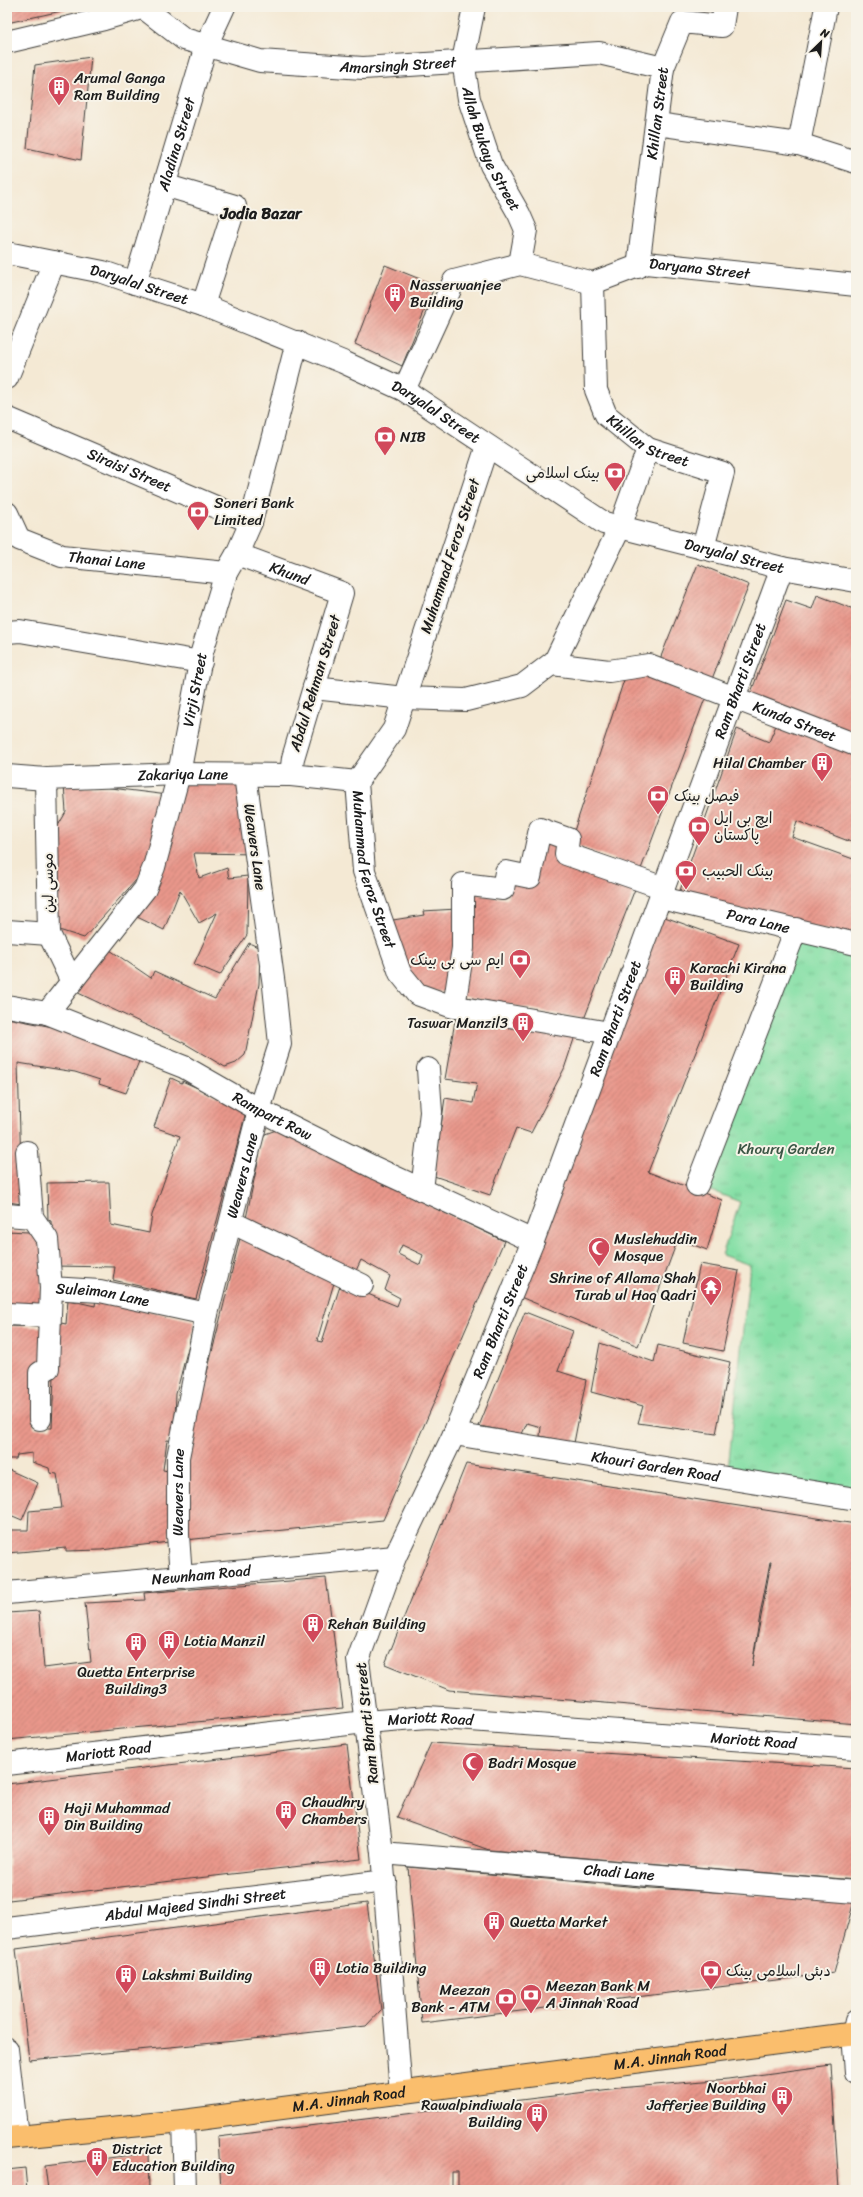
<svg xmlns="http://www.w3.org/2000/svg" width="863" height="2197" viewBox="0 0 863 2197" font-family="Sriracha,'Playpen Sans Arabic',sans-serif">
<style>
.grass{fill:url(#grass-tufts);stroke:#507e60}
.building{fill:url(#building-hatch);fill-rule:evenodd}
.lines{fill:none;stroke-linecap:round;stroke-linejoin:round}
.minor-casing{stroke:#3c3b38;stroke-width:24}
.highway-casing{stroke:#3c3b38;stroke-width:24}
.minor{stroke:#fff;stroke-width:22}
.highway{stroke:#fabe6d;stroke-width:22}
.labels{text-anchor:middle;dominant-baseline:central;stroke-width:4;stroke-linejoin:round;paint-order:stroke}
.street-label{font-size:15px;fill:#1c1c1c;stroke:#f7f3e8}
.poi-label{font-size:15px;fill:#1c1c1c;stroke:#f7f3e8;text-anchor:start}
.park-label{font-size:15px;fill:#3b5645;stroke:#f7f3e8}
.neighbourhood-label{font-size:16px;font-weight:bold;fill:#1c1c1c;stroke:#f7f3e8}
</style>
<defs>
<pattern id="grass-tufts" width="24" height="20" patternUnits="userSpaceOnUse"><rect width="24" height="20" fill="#84dfa5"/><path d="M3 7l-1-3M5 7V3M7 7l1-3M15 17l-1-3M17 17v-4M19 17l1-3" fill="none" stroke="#71bf8d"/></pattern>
<pattern id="building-hatch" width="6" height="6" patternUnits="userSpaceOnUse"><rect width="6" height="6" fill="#e9978b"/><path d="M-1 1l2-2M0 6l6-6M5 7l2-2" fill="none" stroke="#bc7a71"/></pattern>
</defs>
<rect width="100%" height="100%" fill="#f7f3e8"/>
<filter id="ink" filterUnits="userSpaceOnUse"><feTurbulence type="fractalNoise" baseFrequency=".025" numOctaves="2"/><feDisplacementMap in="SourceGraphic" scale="8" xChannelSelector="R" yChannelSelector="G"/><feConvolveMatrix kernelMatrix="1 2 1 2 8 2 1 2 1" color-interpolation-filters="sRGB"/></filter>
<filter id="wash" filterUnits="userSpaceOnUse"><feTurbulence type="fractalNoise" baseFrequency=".012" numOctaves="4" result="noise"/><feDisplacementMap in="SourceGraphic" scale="16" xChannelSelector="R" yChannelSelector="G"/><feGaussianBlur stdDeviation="0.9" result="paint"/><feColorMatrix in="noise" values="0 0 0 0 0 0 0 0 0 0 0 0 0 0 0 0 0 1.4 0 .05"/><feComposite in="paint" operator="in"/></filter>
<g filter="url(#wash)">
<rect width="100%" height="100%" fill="#f4e9d4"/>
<path class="grass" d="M796 929 856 944V1499L727 1478 750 1265 722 1255 740 1202 697 1185Z"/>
<g id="blocks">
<path class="building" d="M7 7H75V8L7 23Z
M91 57 81 160 27 148 35 65Z
M385 265 435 285 402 366 355 344Z
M698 564 749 585 710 684 658 664Z
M817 595 856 610V736L750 695 786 600 812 609Z
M649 670 707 693 641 869 570 843 626 674Z
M777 723 856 754V844L797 821 792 837 856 860V937L678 896 737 729 769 742Z
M184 783H239L256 854 194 853 199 878 227 868 229 878 248 876 247 935 220 975 194 964 217 913 199 923 180 890 164 930 135 916Z
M64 785 103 787 168 795 146 869 84 938 56 929 55 831 66 812Z
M543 836 637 884 584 1019 461 996 465 892 507 899 511 880Z
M457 909 453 993 418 989 387 921 424 915 423 911Z
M662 916 739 944 648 1172 722 1200 707 1250 678 1239 638 1346 518 1296Z
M249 943 260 948 259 984 245 1055 236 1063 225 1067 184 1043 74 991 107 948 151 978 154 971 215 999Z
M456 1015 575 1036 564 1069 531 1133 516 1128 490 1195 434 1176 445 1098 473 1103 477 1083 445 1079Z
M7 1018 63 1029 140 1059 126 1093 99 1084 100 1080 75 1072 18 1063 22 1204 7 1202Z
M171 1078 182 1083V1081L240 1107 245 1116 196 1299 113 1280 115 1267 53 1266 51 1221 48 1220 47 1183 109 1182 111 1225 149 1233 152 1215 180 1136 154 1127Z
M279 1129 387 1185 504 1241 383 1520 185 1540 187 1454 242 1230 336 1276 317 1341 322 1342 341 1283 397 1306 400 1298 385 1290 390 1276 361 1260 353 1277 245 1223 262 1142 265 1134ZM402 1245 423 1255 420 1265 398 1254Z
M7 1231 28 1232 43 1240 41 1308 7 1306Z
M700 1264 739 1271 723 1351 683 1343Z
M96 1299 195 1321 176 1394 174 1441 167 1440 163 1470 173 1472 169 1542 101 1550 66 1551V1548L7 1553V1530H28L29 1511 62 1508 57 1474 50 1473 49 1468 32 1462V1453L17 1455 16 1459H7V1326L45 1327 44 1367 34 1366V1428H52L56 1322 66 1324 68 1300 95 1306Z
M525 1312 573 1331 558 1371 586 1380 574 1443 540 1436 541 1427 527 1423 522 1434 479 1426Z
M600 1343 654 1362 658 1345 730 1362 716 1434 638 1423 643 1406 591 1392Z
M466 1464 856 1524V1724L449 1690 385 1664ZM770 1562H771L752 1666 760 1615Z
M7 1469 38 1483 22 1520 8 1514 7 1516Z
M326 1578 343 1708 7 1740V1613L39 1611 44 1668 91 1662 85 1603 145 1600 144 1593Z
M431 1743 856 1768V1880L489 1850 397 1817Z
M347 1744 361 1859 9 1900 7 1784Z
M408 1867 651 1888 854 1901 834 1973 422 2023Z
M367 1903 381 2010 366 2026 235 2041 29 2060 16 1949Z
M831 2065 839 2190H458V2172H452V2190H221L218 2137 619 2088 728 2079Z
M148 2153 149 2190H48L45 2166Z
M25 2168 27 2190H7V2170Z"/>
</g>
</g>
<g filter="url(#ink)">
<use href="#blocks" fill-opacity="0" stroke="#3c3b38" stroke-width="1"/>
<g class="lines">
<g class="minor-casing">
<g id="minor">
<path id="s1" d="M474 7 463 61 469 99 491 165 519 214 526 230 520 264"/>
<path id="s2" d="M144 8 184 39 260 61 363 68 599 53 663 68"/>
<path d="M7 42 104 19 145 7"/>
<path d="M657 124 799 144 856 162"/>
<path d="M799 144 826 7"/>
<path d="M164 185 235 206 203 305"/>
<path id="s3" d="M7 253 103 272 135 283 203 305 343 362 404 390 604 523 782 568 856 581"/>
<path id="s4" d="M638 267 663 68 682 22 722 26 725 7"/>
<path id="s5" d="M135 283 206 46 224 7"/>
<path id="s6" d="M593 283 596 390 606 415 648 449 723 473 703 548"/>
<path d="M7 378 54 262"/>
<path id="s7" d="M404 390 454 281 520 264 593 283 646 263 856 285"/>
<path id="s8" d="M7 418 251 522"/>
<path id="s9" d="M487 446 394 729 357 782 364 871 400 973 417 994 450 1006 610 1033"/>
<path id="s10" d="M7 513 19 539 62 556 226 573"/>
<path id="s11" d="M237 554 342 593 293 758 291 775"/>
<path d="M7 632 20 631 201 662"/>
<path id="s12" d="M552 664 609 671 649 665 856 745"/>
<path d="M314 688 404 698 466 700 522 686 555 661 620 527 648 449"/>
<path id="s13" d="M7 776 46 779 179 774 291 775 357 782"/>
<path d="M46 779 49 934 72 982"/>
<path id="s14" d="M661 898 856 944"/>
<path d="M7 931 49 934"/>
<path id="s15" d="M7 1006 47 1013 184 1067 259 1110 375 1168 533 1241"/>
<path d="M454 1007 463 948V884L503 889 506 872 530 877 540 829 568 839 566 854 664 888"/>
<path id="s16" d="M47 1013 145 889 154 867 179 774 202 652 226 573 237 554 251 522 297 342"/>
<path d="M27 1152 32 1217"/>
<path d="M697 1185 796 929"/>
<path d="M422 1190 431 1112 428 1069"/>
<path id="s17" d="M7 1215 32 1217 47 1239 51 1288 100 1291 207 1314"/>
<path d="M231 1222 362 1285"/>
<path d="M7 1314 49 1316"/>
<path d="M40 1419V1373L48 1368 51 1288"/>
<path id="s18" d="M454 1434 856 1499"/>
<path id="s19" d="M181 1577 178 1535V1457L207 1314 259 1110 280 1044 274 986 245 775"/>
<path id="s20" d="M7 1593 395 1557"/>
<path id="s21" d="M7 1764 365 1722 428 1717 856 1748"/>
<path id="s22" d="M382 1853 856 1892"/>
<path id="s23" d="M7 1928 385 1881"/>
<path d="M856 2021 853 2034 856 2072"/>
<path d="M7 2049 17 2136"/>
<path id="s24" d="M401 2093 382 1853 358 1660 395 1557 454 1434 533 1241 782 568"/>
<path d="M183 2121 185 2190"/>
</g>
</g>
<g class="highway-casing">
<g id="highway">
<path id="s25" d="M7 2138 183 2121 856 2033"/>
</g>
</g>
<use href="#minor" class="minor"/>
<use href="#highway" class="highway"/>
</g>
</g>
<defs>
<g id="building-pin" transform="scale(1.15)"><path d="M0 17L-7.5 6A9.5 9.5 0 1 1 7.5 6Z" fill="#d1495b" stroke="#f7f3e8"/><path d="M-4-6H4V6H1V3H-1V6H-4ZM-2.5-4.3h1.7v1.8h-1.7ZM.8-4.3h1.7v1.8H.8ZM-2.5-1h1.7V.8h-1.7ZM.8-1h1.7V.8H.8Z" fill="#fff"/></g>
<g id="bank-pin" transform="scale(1.15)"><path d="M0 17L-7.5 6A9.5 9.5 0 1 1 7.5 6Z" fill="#d1495b" stroke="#f7f3e8"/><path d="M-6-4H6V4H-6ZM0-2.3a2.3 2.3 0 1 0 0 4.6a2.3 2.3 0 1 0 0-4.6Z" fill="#fff"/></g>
<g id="mosque-pin" transform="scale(1.15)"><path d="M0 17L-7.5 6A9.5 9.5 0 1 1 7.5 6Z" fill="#d1495b" stroke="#f7f3e8"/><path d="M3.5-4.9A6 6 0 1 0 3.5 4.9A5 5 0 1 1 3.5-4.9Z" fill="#fff"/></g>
<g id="temple-pin" transform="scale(1.15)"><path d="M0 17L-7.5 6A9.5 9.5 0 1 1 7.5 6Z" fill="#d1495b" stroke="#f7f3e8"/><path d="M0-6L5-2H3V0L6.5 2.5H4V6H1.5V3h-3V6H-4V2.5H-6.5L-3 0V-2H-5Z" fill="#fff"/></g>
</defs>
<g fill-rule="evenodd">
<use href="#building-pin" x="59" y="87"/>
<use href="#building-pin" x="395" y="294"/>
<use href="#bank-pin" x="385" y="437"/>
<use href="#bank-pin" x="615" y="473"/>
<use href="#bank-pin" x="198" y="512"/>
<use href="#building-pin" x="822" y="763"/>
<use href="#bank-pin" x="658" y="796"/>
<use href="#bank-pin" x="699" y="827"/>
<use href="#bank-pin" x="686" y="871"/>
<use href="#bank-pin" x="520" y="960"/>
<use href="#building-pin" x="675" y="977"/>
<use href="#building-pin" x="523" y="1023"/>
<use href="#mosque-pin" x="599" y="1248"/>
<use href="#temple-pin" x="711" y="1287"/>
<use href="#building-pin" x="313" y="1624"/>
<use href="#building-pin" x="169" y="1641"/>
<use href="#building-pin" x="136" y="1643"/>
<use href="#mosque-pin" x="473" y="1763"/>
<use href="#building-pin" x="286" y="1811"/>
<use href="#building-pin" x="49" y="1817"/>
<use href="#building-pin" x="494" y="1922"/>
<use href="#building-pin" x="320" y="1968"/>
<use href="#bank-pin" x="711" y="1971"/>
<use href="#building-pin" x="126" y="1975"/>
<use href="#bank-pin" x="531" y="1995"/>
<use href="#bank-pin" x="506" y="1999"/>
<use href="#building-pin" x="782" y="2097"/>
<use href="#building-pin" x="537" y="2114"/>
<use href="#building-pin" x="97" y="2158"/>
</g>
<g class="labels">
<g class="street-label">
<text stroke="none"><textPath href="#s2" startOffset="268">Amarsingh Street</textPath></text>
<text stroke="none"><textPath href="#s4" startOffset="155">Khillan Street</textPath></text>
<text stroke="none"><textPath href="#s5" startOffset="145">Aladina Street</textPath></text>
<text stroke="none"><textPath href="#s1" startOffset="148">Allah Bukaye Street</textPath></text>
<text stroke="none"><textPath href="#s7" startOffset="374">Daryana Street</textPath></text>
<text stroke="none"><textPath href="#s3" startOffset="136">Daryalal Street</textPath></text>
<text stroke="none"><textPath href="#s3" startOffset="460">Daryalal Street</textPath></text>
<text stroke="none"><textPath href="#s6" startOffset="184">Khillan Street</textPath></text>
<text stroke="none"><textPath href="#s8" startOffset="133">Siraisi Street</textPath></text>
<text stroke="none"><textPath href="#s3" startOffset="796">Daryalal Street</textPath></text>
<text transform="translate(450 556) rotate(-72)">Muhammad Feroz Street</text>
<text stroke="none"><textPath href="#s10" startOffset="120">Thanai Lane</textPath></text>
<text stroke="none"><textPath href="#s11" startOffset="56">Khund</textPath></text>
<text stroke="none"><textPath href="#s24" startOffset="1487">Ram Bharti Street</textPath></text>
<text transform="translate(315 683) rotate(-73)">Abdul Rehman Street</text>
<text stroke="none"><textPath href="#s16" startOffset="364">Virji Street</textPath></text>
<text stroke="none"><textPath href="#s12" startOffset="254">Kunda Street</textPath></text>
<text stroke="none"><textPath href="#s13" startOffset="176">Zakariya Lane</textPath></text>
<text transform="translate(255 847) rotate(82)">Weavers Lane</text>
<text stroke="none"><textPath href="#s9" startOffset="452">Muhammad Feroz Street</textPath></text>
<text transform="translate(48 883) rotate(-91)">موسی لین</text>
<text stroke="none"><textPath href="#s14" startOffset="100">Para Lane</textPath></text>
<text stroke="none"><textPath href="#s24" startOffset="1127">Ram Bharti Street</textPath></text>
<text stroke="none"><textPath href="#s15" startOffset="289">Rampart Row</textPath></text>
<text stroke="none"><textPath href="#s19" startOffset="409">Weavers Lane</textPath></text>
<text stroke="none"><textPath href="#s17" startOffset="153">Suleiman Lane</textPath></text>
<text stroke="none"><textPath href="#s24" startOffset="803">Ram Bharti Street</textPath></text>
<text stroke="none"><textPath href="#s18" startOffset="204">Khouri Garden Road</textPath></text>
<text stroke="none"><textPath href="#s19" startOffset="85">Weavers Lane</textPath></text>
<text stroke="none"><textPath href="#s20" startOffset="195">Newnham Road</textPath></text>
<text stroke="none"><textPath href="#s21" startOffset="426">Mariott Road</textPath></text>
<text transform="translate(367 1723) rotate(-96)">Ram Bharti Street</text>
<text stroke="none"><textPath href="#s21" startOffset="750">Mariott Road</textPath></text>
<text stroke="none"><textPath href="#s21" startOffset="102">Mariott Road</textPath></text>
<text stroke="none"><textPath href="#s22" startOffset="238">Chadi Lane</textPath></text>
<text stroke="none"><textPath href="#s23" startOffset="190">Abdul Majeed Sindhi Street</textPath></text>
<text stroke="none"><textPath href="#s25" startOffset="668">M.A. Jinnah Road</textPath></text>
<text stroke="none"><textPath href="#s25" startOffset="344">M.A. Jinnah Road</textPath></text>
</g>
<g class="poi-label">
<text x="74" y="78">Arumal Ganga<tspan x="74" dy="17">Ram Building</tspan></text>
<text x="410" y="285">Nasserwanjee<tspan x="410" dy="17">Building</tspan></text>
<text x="400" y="437">NIB</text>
<text x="600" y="473" text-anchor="end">بینک اسلامی</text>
<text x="214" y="503">Soneri Bank<tspan x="214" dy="17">Limited</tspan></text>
<text x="806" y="763" text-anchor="end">Hilal Chamber</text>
<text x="674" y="796">فیصل بینک</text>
<text x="714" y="818">ایچ بی ایل<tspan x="714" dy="17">پاکستان</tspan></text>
<text x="702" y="871">بينک الحبيب</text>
<text x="504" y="960" text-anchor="end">ایم سی بی بینک</text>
<text x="690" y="968">Karachi Kirana<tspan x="690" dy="17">Building</tspan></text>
<text x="508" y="1023" text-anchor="end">Taswar Manzil3</text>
<text x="614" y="1239">Muslehuddin<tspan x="614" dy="17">Mosque</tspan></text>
<text x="696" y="1278" text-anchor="end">Shrine of Allama Shah<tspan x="696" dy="17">Turab ul Haq Qadri</tspan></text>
<text x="328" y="1624">Rehan Building</text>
<text x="184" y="1641">Lotia Manzil</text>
<text x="136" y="1672" text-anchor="middle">Quetta Enterprise<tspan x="136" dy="17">Building3</tspan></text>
<text x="488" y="1763">Badri Mosque</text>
<text x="302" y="1802">Chaudhry<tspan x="302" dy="17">Chambers</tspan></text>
<text x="64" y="1808">Haji Muhammad<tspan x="64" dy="17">Din Building</tspan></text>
<text x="510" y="1922">Quetta Market</text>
<text x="336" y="1968">Lotia Building</text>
<text x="726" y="1971">دبئی اسلامی بینک</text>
<text x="142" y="1975">Lakshmi Building</text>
<text x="546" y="1986">Meezan Bank M<tspan x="546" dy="17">A Jinnah Road</tspan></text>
<text x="490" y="1990" text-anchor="end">Meezan<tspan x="490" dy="17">Bank - ATM</tspan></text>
<text x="766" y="2088" text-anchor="end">Noorbhai<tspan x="766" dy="17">Jafferjee Building</tspan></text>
<text x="522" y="2105" text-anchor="end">Rawalpindiwala<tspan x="522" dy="17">Building</tspan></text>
<text x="112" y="2149">District<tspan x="112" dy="17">Education Building</tspan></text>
</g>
<g class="park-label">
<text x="786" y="1149">Khoury Garden</text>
</g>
<g class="neighbourhood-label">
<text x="261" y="213">Jodia Bazar</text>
</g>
</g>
<rect width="863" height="2197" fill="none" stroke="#f7f3e8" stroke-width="24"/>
<g transform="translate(821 42) rotate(25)" stroke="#f7f3e8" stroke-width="3" paint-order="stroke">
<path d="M0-3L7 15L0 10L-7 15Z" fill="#1c1c1c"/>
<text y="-6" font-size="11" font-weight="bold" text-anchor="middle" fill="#1c1c1c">N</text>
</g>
</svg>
